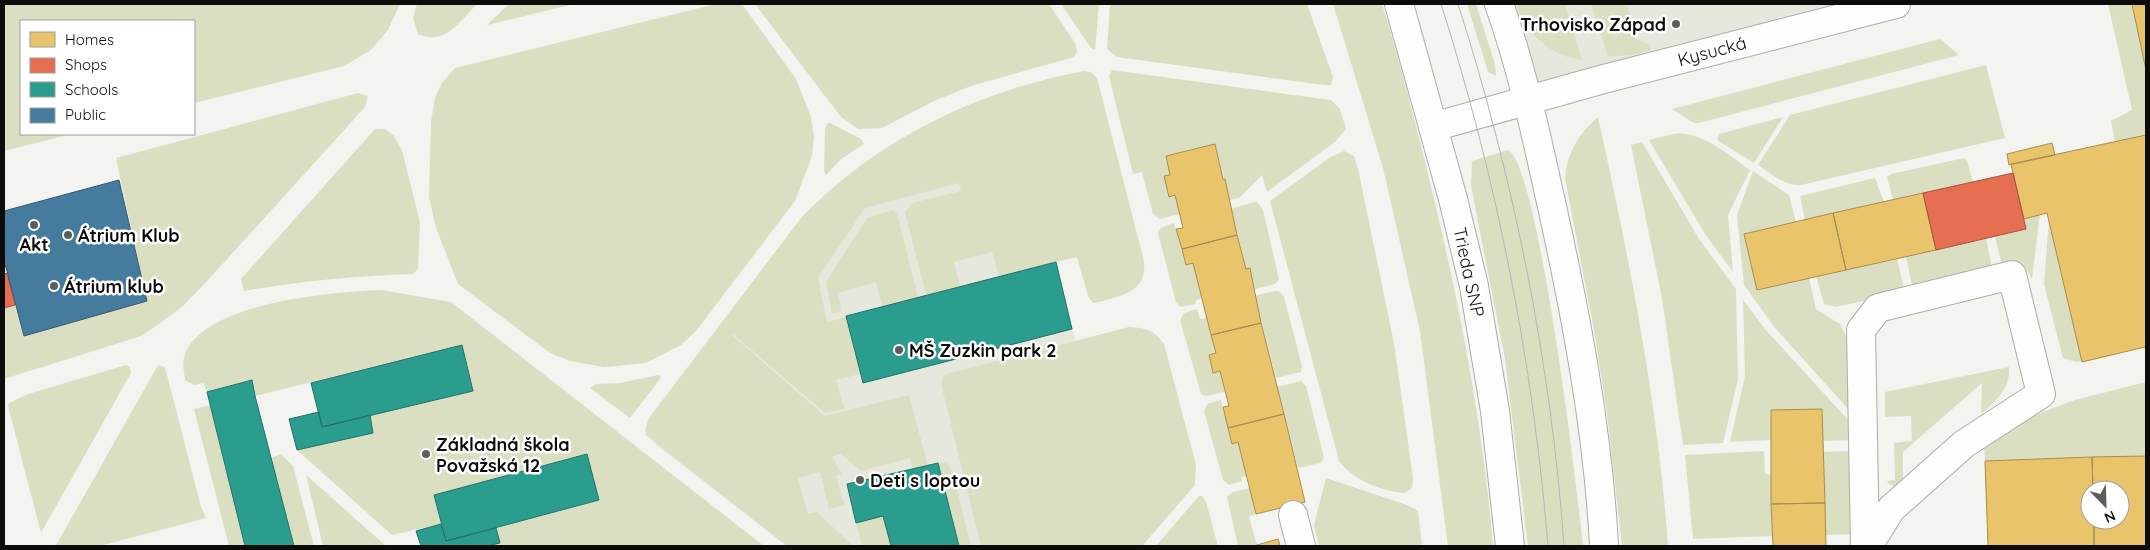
<svg xmlns="http://www.w3.org/2000/svg" width="2150" height="550" viewBox="0 0 2150 550" font-family="Quicksand,sans-serif">
<style>
.built{fill:#e6e7dd}
.green{fill:#dbdfc2}
.homes{fill:#e9c46a;stroke:#a78d4d}
.shops{fill:#e76f51;stroke:#a5523c}
.schools{fill:#2a9d8f;stroke:#217267}
.public{fill:#457b9d;stroke:#345a71}
.lines{fill:none;stroke-linecap:round;stroke-linejoin:round}
.street-casing{stroke:#acada9;stroke-width:30}
.secondary-casing{stroke:#acada9;stroke-width:30}
.street{stroke:#fdfdfd;stroke-width:28}
.secondary{stroke:#fdfdfd;stroke-width:28}
.tram{stroke:#b6b6b4;stroke-width:1}
.poi-dot{fill:#5d5e5a;stroke:#fff;stroke-width:2}
.labels{text-anchor:middle;dominant-baseline:central;stroke-width:5;stroke-linejoin:round;paint-order:stroke}
.poi-label{font-size:18px;font-weight:bold;fill:#0c0d0a;stroke:#fff;text-anchor:start}
.street-label{font-size:18px;fill:#0c0d0a;stroke:#fff}
</style>
<rect width="100%" height="100%" fill="#f3f3ef"/>
<path class="built" d="M1499 4H1896L1528 101Z
M1029 151 1076 342 992 546H787L651 441 833 201Z"/>
<path class="green" d="M4 4H400L388 30 371 50 344 66 194 103V21H21V134H72L4 151Z
M417 4H477C459 22 445 46 418 34L413 18Z
M509 4H574L487 25Z
M716 4H742L796 79 811 117 814 137 812 156 795 201 696 331 681 345 646 363 604 367 570 361 550 353 458 284 436 228 429 197 431 122 435 97 442 83 455 68Z
M755 4H1049L1075 43 1077 52 1074 57 971 86 934 101 882 128 858 129 841 117Z
M1061 4H1099L1095 50 1091 48Z
M1110 4H1307L1333 77 1331 85H1324L1117 57 1107 49Z
M1333 4H1382C1398 54 1411 106 1424 158 1456 285 1482 415 1493 546H1448L1420 331 1383 168Z
M1467 4H1476L1495 64 1496 76 1488 72Z
M1516 4H1565L1582 60C1551 56 1526 34 1516 4Z
M1591 4H1627L1637 39 1648 44 1651 50 1638 54 1608 57Z
M2108 4H2132L2146 70V135L2115 142 2111 121 2132 110Z
M1940 39 1959 55 1699 123H1694L1672 109Z
M1986 65 2005 138 1801 185C1786 187 1770 173 1758 165L1790 115Z
M1112 70 1331 100 1340 109 1346 129 1335 142 1267 192 1262 175 1239 198 1230 200 1215 144 1166 156 1170 175 1165 176 1170 197 1175 195 1180 214 1159 219 1153 214 1142 172 1133 174 1109 76Z
M1084 71 1091 72 1097 78 1143 257C1148 280 1138 290 1117 297 1109 299 1101 302 1093 303L1088 296 1077 257 999 276 992 252 954 262 960 286 926 295 905 212 912 203 961 191 959 183 865 208 818 278 827 322 846 317 860 374 836 380 844 409 825 413 733 334 732 335 825 416 909 395 928 466 913 469 910 458 861 471 841 454 832 457 842 474 836 476 844 505 829 509 820 472 798 478 808 514 817 512 853 546H787L646 435 645 430 649 418 801 218C877 139 977 91 1084 71Z
M358 93 368 96 365 107 209 279 183 306 159 324 141 336 122 342 4 379V308L15 305 24 336 147 301 116 158Z
M1598 117C1629 258 1658 402 1668 546H1622L1607 413 1594 330 1565 178C1567 153 1579 133 1598 117Z
M1783 117 1754 163 1717 140 1719 134Z
M830 123 861 139 864 144 841 159 826 175 824 171 825 129 827 124Z
M375 129H385L393 135 402 150 420 222 418 269 413 274C356 276 301 281 244 291L241 279Z
M1673 134C1701 130 1728 155 1750 170L1728 215 1733 272 1705 234 1649 140Z
M1642 142 1699 239 1736 289 1738 379 1723 443 1683 445 1662 298 1631 145Z
M1508 150C1539 165 1578 497 1583 546H1528L1505 359 1471 186 1472 161Z
M1344 151 1354 156 1358 169 1394 343 1413 478 1412 488 1404 493C1381 491 1353 480 1339 461L1270 201 1329 158Z
M1964 158 1967 161 1973 182 1893 200 1887 177 1891 174Z
M1753 171 1789 195 1796 222 1744 234 1757 289 1809 278 1816 309 1840 324 1847 338 1851 412 1775 328 1744 285 1737 215Z
M1875 178 1884 202 1805 220 1800 196Z
M1254 202H1257L1263 210 1279 279 1275 284 1255 289 1250 268 1246 269 1231 209Z
M893 210 897 214 918 297 882 306 876 282 838 293 841 311 832 314 826 282 867 218Z
M2040 214 2032 279 2025 267 2005 268 2002 265 1995 237 2026 229 2024 219Z
M2049 219 2085 361 2076 362 2063 358 2044 284Z
M1174 223 1186 265 1193 263 1202 298 1195 301 1196 304 1180 307 1176 302 1158 233 1161 228Z
M1986 238 1992 268 1913 286 1912 285 1906 257Z
M1897 258 1904 289 1902 293 1835 307 1824 304 1816 276Z
M381 290 451 302 764 546H487L500 543 496 528 599 500 586 454 434 495 441 524 392 535 297 450 373 433 370 415 473 391 461 345 255 396 251 380 207 392 204 383 194 385 185 380C184 371 182 363 185 354 205 302 333 292 381 290Z
M1274 291H1279L1284 297 1302 366 1301 372 1276 378 1254 296Z
M1743 300 1765 329 1851 423 1852 440 1823 441 1821 409 1771 410V440L1730 442 1745 376Z
M1197 309 1200 319 1207 318 1216 353 1209 355 1213 373 1220 371 1225 392 1206 396 1201 394 1180 320 1184 313Z
M1129 327C1146 328 1154 330 1164 344L1196 465 1195 485 1142 546H981L941 384 943 375Z
M126 365 130 367 131 373 41 533 8 406 9 403 28 394Z
M158 365 165 367 201 507 206 518 100 546H54L58 542Z
M2009 367C2011 388 1995 402 1981 414L1982 383 1903 452V481L1897 487 1890 485 1887 481 1895 480 1894 443 1912 441 1911 416 1885 417V392Z
M658 375 661 376 660 379 630 418 590 388 596 384 620 383Z
M1301 381 1306 386 1324 458 1320 463 1298 468 1277 387Z
M2146 382V456L1985 461 1984 445 2018 422 2048 410 2075 400Z
M1221 400 1232 443 1238 442 1247 476 1241 477 1242 481 1229 485 1223 480 1204 411 1207 404Z
M210 405 245 546H229L194 409Z
M1764 451 1765 474 1771 475 1773 536 1693 539 1685 455Z
M1847 451 1852 455 1855 530 1850 534 1825 535 1823 452Z
M281 454 293 466 314 546H294L271 458Z
M938 463H946L952 470 971 546H959Z
M306 475 386 546H323Z
M1326 478 1407 505 1418 511 1422 546H1319L1314 525Z
M1250 488 1256 514 1249 517 1257 545 1238 546 1227 497 1233 492Z
M1199 496H1202L1206 502 1218 546H1156Z
M883 516 891 546H862L856 523Z"/>
<path class="homes" d="M2132 4H2146V70Z
M2146 135V352L2145 347 2082 362 2047 213 2024 219 2011 164Z
M2052 143 2055 155 2009 165 2007 154Z
M1215 144 1223 179H1225L1237 235 1182 249 1176 229 1183 228 1175 195 1169 197 1164 176 1170 175 1166 156Z
M1923 193 1936 250 1846 270 1833 213Z
M1833 213 1846 270 1757 290 1744 234Z
M1237 235 1246 269 1250 268 1261 323 1211 335 1193 263 1186 265 1182 249Z
M1261 323 1284 414 1228 428 1223 407 1229 406 1220 371 1213 373 1209 355 1216 353 1211 335Z
M1822 409 1825 503 1771 504V410Z
M1284 414 1305 502 1256 514 1238 442 1232 444 1228 428Z
M2146 456V546H2094V520H2120V490H2093L2092 457Z
M2092 457 2093 490H2090V520H2094V546H1988L1985 461Z
M1825 503 1826 546H1773L1771 504Z
M1278 539 1280 546H1254L1257 545Z"/>
<path class="shops" d="M2013 173 2026 229 1936 250 1923 193Z
M7 273 15 305 4 308V274Z"/>
<path class="schools" d="M1056 262 1072 329 863 383 846 316Z
M462 345 473 391 322 427 311 383Z
M252 380 255 396 294 546H245L207 392Z
M319 412 322 427 370 415 373 433 297 450 289 419Z
M587 454 599 500 446 541 434 495Z
M938 463 959 546H891L883 516 856 523 847 484Z
M441 524 446 541 496 528 500 543 487 546H421L416 531Z"/>
<path class="public" d="M119 180 147 301 24 336 4 260V211Z"/>
<g class="lines">
<g class="street-casing">
<path id="street" d="M1433 127 1600 80 1896 4
M1293 515 1301 546
M1865 546 1861 330 1878 308 2012 275 2041 394 1964 444 1891 509 1868 546"/>
</g>
<g class="secondary-casing">
<path id="secondary" d="M1399 4 1453 199 1474 286 1495 411 1510 546
M1499 4C1522 68 1536 135 1551 202 1576 315 1598 430 1604 546"/>
</g>
<use href="#street" class="street"/>
<use href="#secondary" class="secondary"/>
<path class="tram" d="M1441 4C1497 179 1533 363 1548 546
M1458 4C1514 179 1551 363 1564 546"/>
</g>
<g class="poi-dot">
<circle cx="1676" cy="24" r="5"/>
<circle cx="34" cy="225" r="5"/>
<circle cx="68" cy="235" r="5"/>
<circle cx="54" cy="286" r="5"/>
<circle cx="899" cy="350" r="5"/>
<circle cx="426" cy="454" r="5"/>
<circle cx="860" cy="480" r="5"/>
</g>
<g class="labels">
<g class="poi-label">
<text x="1666" y="24" text-anchor="end">Trhovisko Západ</text>
<text x="78" y="235">Átrium Klub</text>
<text x="34" y="244" text-anchor="middle">Akt</text>
<text x="64" y="286">Átrium klub</text>
<text x="909" y="350">MŠ Zuzkin park 2</text>
<text x="436" y="444">Základná škola<tspan x="436" dy="21">Považská 12</tspan></text>
<text x="870" y="480">Deti s loptou</text>
</g>
<g class="street-label">
<text transform="translate(1712 51) rotate(-15)">Kysucká</text>
<text transform="translate(1469 272) rotate(78)">Trieda SNP</text>
</g>
</g>
<rect width="2150" height="550" fill="none" stroke="#0c0d0a" stroke-width="10"/>
<rect x="20" y="20" width="175" height="115" fill="#ffffff" stroke="#9e9e9d"/>
<rect x="30" y="32" width="25" height="15" fill="#e9c46a" stroke="#9e9e9d"/>
<text x="65" y="45" font-size="15" fill="#0c0d0a">Homes</text>
<rect x="30" y="58" width="25" height="15" fill="#e76f51" stroke="#9e9e9d"/>
<text x="65" y="70" font-size="15" fill="#0c0d0a">Shops</text>
<rect x="30" y="82" width="25" height="15" fill="#2a9d8f" stroke="#9e9e9d"/>
<text x="65" y="95" font-size="15" fill="#0c0d0a">Schools</text>
<rect x="30" y="108" width="25" height="15" fill="#457b9d" stroke="#9e9e9d"/>
<text x="65" y="120" font-size="15" fill="#0c0d0a">Public</text>
<g transform="translate(2105 505) rotate(157)"><circle r="24" fill="#ffffff" stroke="#9e9e9d"/>
<path d="M0-4L9 19L0 12L-9 19Z" fill="#5d5e5a"/>
<text y="-8" font-size="14" font-weight="bold" text-anchor="middle" fill="#0c0d0a">N</text>
</g>
</svg>
